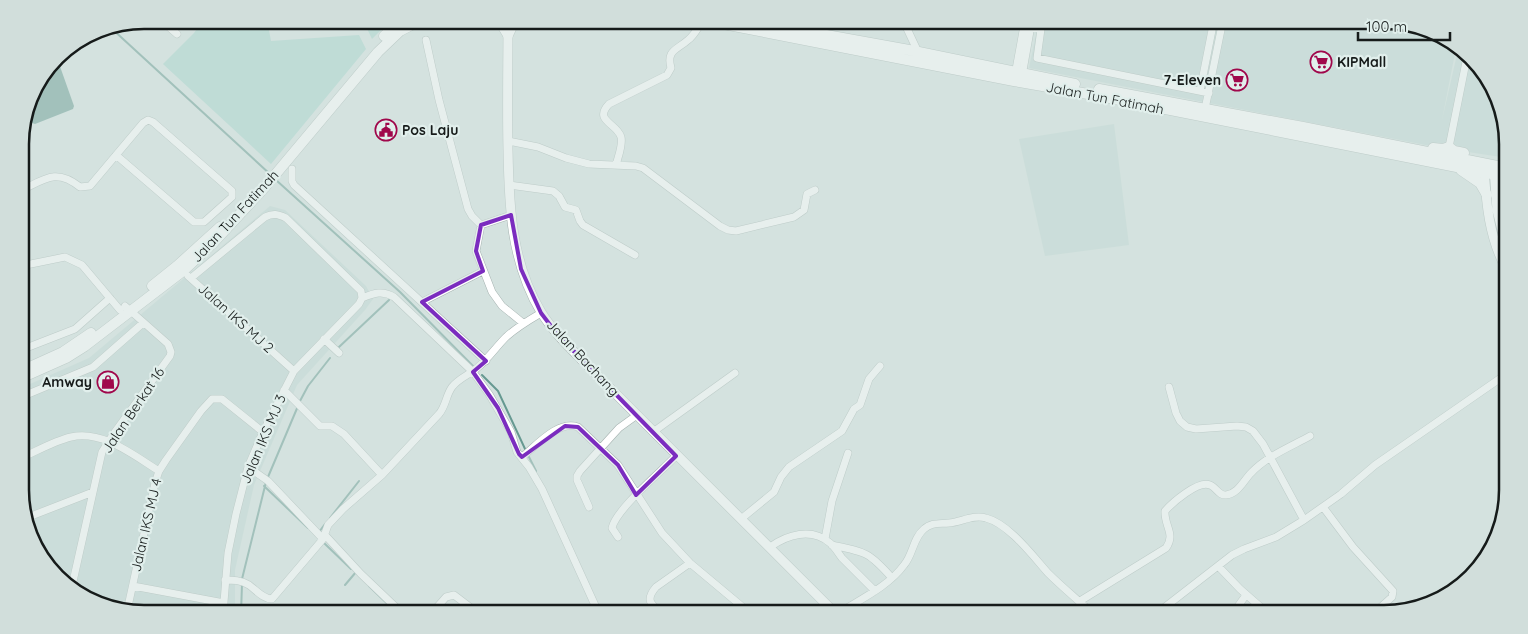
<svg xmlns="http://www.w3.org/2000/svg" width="1528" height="634" viewBox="0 0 1528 634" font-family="Quicksand,sans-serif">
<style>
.built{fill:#c2d8d4}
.green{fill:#a6d4cd}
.water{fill:#669991}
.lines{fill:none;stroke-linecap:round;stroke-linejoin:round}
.stream{stroke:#669991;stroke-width:2}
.minor-casing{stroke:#a5b2b0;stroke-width:8}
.tertiary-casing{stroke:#a5b2b0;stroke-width:10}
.secondary-casing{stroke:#a5b2b0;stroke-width:11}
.minor{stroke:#fff;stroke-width:7}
.tertiary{stroke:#fff;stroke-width:9}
.secondary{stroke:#fff;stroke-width:10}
.marked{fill:none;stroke:#7b2cbf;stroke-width:4;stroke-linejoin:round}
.labels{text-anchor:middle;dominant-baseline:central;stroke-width:4.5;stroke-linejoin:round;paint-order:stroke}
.poi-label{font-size:14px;font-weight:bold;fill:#161b1a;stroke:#e1efec;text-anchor:start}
.street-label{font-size:14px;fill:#161b1a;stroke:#e1efec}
.rim{fill:none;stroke:#161b1a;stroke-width:2.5}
</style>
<rect width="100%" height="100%" fill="#d4e2df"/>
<path class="built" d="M1039 20H1384L1431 29 1456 48 1442 120 1458 50 1482 68 1507 128V158L1436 147 1029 68Z
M1114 124 1129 245 1045 256 1019 139Z
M270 206 285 210 366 286 373 299 365 310 297 385 254 485 235 570V614H144L97 605 46 566 21 506V388L89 358Z"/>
<path class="green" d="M203 20H267L271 41 359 35 366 49 271 164 163 64 194 33Z
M363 20H387L388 23 372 39Z"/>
<path class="water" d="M57 58 74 106 73 109 35 124 32 123 27 109 33 89Z"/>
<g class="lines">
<path class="stream" d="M110 27 271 175
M276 180 400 292 474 367
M339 347 389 300
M482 375 498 391 526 451
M300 401 308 386 330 358
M528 455 536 471
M268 477 298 406
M264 486 308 528
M330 518 359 481
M319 532 325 524
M324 543 351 569
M242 579 266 482
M345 585 356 572
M369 586 396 612
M241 614 242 584"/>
<g class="minor-casing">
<path id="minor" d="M161 20 177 34
M903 20 918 52
M1031 27 1041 29 1037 58 1209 93
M426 40 439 100 468 209 472 216 481 225 511 215
M1015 75 1025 20
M1022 76 1032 20
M1200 91 1214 20
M1205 109 1223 20
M508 141 538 147 566 158 589 164 636 166 643 168 720 226 728 230 736 231 794 217 804 210 807 194 815 190
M1449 147 1467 57
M616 165C618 157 623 145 621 137 617 123 593 121 609 104L667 75 671 68C666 50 677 50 688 40 695 35 698 27 703 20
M292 169V181L294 185 486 361
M509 185 553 191 559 196 565 207 576 210 580 221 583 225 635 255
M20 191C45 179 56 168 80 187L90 186 143 123 148 120 153 122 232 191V197L204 222H194L116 155
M481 225 476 251 492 292 502 306 523 323
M21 266 65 257 82 265 120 310
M188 276 294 371
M191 278 265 217C273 213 278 214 286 218L361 291 362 298 359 304 294 371 263 432 248 467 236 514 228 553 223 614
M362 298C374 293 383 290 394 297L473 372 489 394 511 432 517 452 529 467 542 489 599 614
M422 302 483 271
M1507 305 1505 312 1507 318
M324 339 339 353
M21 350 75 329 110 298
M1169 387 1176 413 1180 421 1187 427 1196 429 1237 426 1246 427 1253 431 1263 444 1304 520
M284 390 320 426H332L344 434 382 475
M21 397 93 367 143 323
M653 432 735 373
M522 457C537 445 558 420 578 427L618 465 662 533 690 563 751 614
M21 458C37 451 54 441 71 437 103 430 133 455 159 471
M248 467 268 481 323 539
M589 507 577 480V476L580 471 619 428 637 415
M1323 507 1353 547 1393 591 1392 597 1373 614
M26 518 93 492
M741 519 774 492 781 477 789 467 842 431 854 409 860 405 869 379 880 366
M325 535 361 574 403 614
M618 537 612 528C616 509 662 471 676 456
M825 539 832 501 848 453
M832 545C866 552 869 552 892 578
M770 547C787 535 811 527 830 543 835 547 838 553 842 558 853 569 864 580 875 591
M1218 566 1240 589 1264 610
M225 580C233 580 241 580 249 585 256 590 263 599 272 599L323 539 328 525 343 509 382 475 439 414C446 406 446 395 452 387 459 378 469 375 477 368 488 359 496 347 506 337 517 327 529 320 541 313
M72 586 102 452 112 436 170 356 171 352 168 344 125 306
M133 586 224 603
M1080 601 1166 548C1176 534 1164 526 1165 511 1172 503 1198 480 1210 485 1216 487 1219 496 1226 495 1238 494 1244 480 1251 473 1267 456 1290 447 1310 436
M127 611 155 483 159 471 166 460 201 411 212 399H222L263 432
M431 614 446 597 454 595 479 614
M663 614C652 605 644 601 656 587L690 563
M837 614C859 600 888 587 904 565 913 555 913 538 924 529 931 522 940 524 949 523 961 522 974 514 986 518 1009 524 1032 555 1048 573 1062 587 1078 600 1093 614
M1156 614 1232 555 1244 549 1276 537 1304 520 1341 494 1375 465 1508 373
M1235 614 1236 609 1246 595"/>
</g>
<g class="tertiary-casing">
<path id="tertiary" d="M508 20C508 63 507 106 508 150 509 206 511 262 541 312 552 330 568 346 583 361L836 614
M1484 167C1486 202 1489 239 1507 270
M1494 169 1497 210 1507 250"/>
</g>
<g class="secondary-casing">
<path id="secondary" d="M499 20 508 35
M703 20 1014 81 1105 97 1507 177
M744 20 909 50 1075 84
M508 35 515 20
M384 36 402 20
M1099 89 1303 127 1507 168
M1433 148 1443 149 1449 147 1454 151 1464 153
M1461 170 1480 183 1487 195
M1497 210 1507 192
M152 286 177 266 220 227
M21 371 63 352 91 333
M21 378 66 358 85 346 183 271 213 243 264 188 378 52 400 31 421 20"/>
</g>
<use href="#minor" class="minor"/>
<use href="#tertiary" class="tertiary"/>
<use href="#secondary" class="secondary"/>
</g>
<path d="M0 0H1528V634H0ZM511 215 521 269 541 313 557 334 676 456 636 495 618 465 578 427 565 426 522 457 519 454 498 408 473 372 486 361 422 302 483 271 476 251 481 225Z" fill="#d4e2df" fill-opacity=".55" fill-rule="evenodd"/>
<path class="marked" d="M511 215 521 269 541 313 557 334 676 456 636 495 618 465 578 427 565 426 522 457 519 454 498 408 473 372 486 361 422 302 483 271 476 251 481 225Z"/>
<defs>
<g id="supermarket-ring" transform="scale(1.125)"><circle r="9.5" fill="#e1efec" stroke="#a0074b" stroke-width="1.5"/><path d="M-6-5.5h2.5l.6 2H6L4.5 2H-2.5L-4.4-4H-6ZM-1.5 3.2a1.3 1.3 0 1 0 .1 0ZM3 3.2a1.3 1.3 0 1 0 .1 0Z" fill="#a0074b"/></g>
<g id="civic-ring" transform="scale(1.125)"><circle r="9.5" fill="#e1efec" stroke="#a0074b" stroke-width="1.5"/><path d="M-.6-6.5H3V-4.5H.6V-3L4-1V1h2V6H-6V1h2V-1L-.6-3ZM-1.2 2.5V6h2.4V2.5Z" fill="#a0074b"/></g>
<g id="shop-ring" transform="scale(1.125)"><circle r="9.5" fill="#e1efec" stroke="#a0074b" stroke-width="1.5"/><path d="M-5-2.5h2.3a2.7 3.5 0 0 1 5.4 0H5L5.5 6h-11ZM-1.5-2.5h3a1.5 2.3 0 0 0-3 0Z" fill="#a0074b"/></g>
</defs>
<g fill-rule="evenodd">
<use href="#supermarket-ring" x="1321" y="62"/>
<use href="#supermarket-ring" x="1237" y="80"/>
<use href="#civic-ring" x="386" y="130"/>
<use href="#shop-ring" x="108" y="382"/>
</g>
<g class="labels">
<g class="poi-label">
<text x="1337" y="62">KIPMall</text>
<text x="1221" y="80" text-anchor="end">7-Eleven</text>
<text x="402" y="130">Pos Laju</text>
<text x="92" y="382" text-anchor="end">Amway</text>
</g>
<g class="street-label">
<text transform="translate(1105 98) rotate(11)">Jalan Tun Fatimah</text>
<text transform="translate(235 216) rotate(-47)">Jalan Tun Fatimah</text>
<text transform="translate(236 318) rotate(42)">Jalan IKS MJ 2</text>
<text transform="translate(583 358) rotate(47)">Jalan Bachang</text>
<text transform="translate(133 410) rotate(-56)">Jalan Berkat 16</text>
<text transform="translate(263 439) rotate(-67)">Jalan IKS MJ 3</text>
<text transform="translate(146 525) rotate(-77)">Jalan IKS MJ 4</text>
</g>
</g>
<path d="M0 0H1528V634H0ZM144 29H1384A115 115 0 0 1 1499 144V490A115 115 0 0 1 1384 605H144A115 115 0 0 1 29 490V144A115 115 0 0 1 144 29Z" fill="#d1dedb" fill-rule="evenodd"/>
<path class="rim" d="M144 29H1384A115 115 0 0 1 1499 144V490A115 115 0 0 1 1384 605H144A115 115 0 0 1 29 490V144A115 115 0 0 1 144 29Z"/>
<path d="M1358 32v8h92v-8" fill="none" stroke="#161b1a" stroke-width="2.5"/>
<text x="1366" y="32" font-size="15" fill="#161b1a" stroke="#e1efec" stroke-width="4" paint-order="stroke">100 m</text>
</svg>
